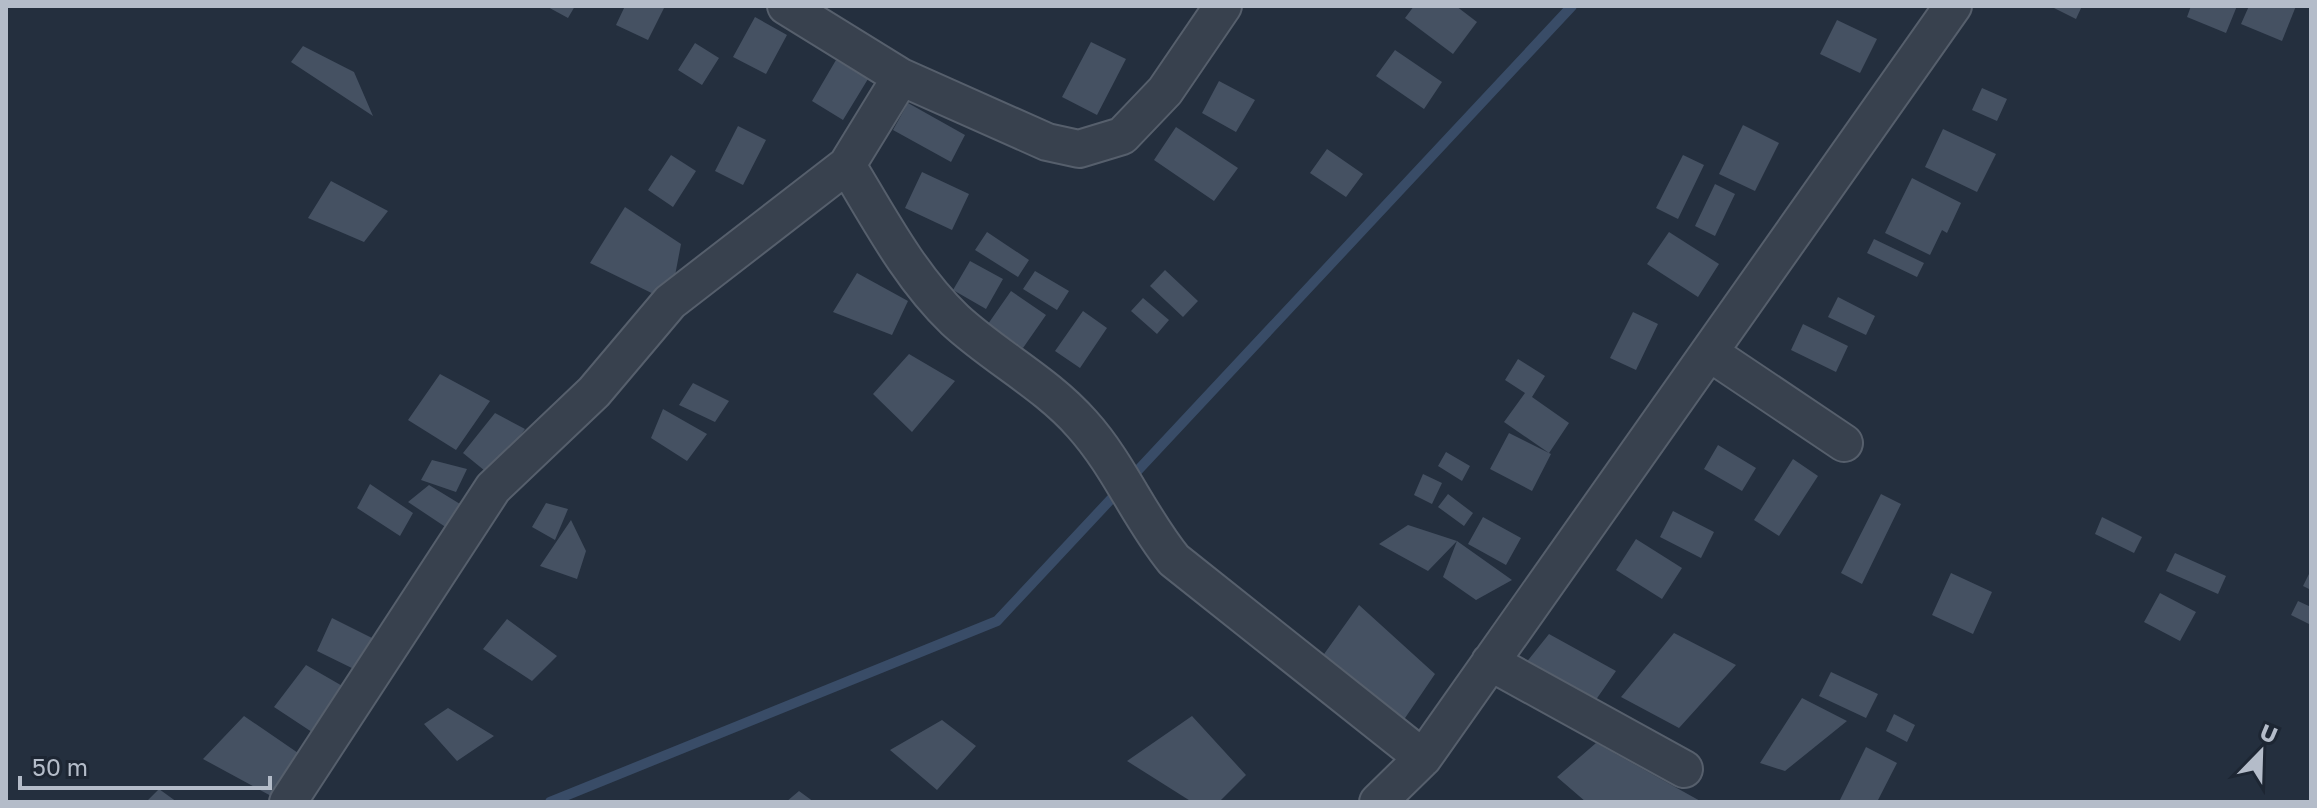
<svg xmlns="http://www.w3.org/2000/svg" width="2317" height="808" viewBox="0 0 2317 808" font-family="'Golos Text',sans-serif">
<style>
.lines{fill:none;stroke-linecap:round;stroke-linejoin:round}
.stream{stroke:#394c67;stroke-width:10}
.building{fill:#455162}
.minor-casing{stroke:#565f6c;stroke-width:40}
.minor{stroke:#38414e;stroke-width:36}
</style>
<rect width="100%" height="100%" fill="#242f3e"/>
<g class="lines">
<path class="stream" d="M550 802 997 621 1572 6"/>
</g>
<path class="building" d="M546 6H575L568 18Z
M625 6H665L648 40 616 25Z
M1414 6H1456L1477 22 1453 54 1405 18Z
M2050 6H2082L2076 19Z
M2191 6H2237L2226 33 2187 17Z
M2249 6H2296L2282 41 2241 24Z
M755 17 787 35 766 74 733 57Z
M1837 20 1877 39 1860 73 1820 54Z
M1091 42 1126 59 1097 115 1062 97Z
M695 43 719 58 702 85 678 70Z
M303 46 354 72 373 116 291 62Z
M1395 50 1442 82 1424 109 1376 76Z
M836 60 868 79 843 120 812 101Z
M1219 81 1255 100 1236 132 1202 113Z
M1982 88 2007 99 1997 121 1972 110Z
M908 103 965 135 951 162 893 130Z
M1743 125 1779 143 1755 191 1719 174Z
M738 126 766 140 743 185 715 171Z
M1176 127 1238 168 1214 201 1154 160Z
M1943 129 1996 154 1977 192 1925 167Z
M1327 149 1363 174 1346 197 1310 173Z
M671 155 696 171 673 207 648 190Z
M1683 155 1704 165 1678 219 1656 208Z
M922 172 969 194 952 230 905 208Z
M1912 178 1961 203 1947 233 1942 230 1930 255 1885 233Z
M331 181 388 211 364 242 308 218Z
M1715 184 1735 194 1715 236 1695 226Z
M625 207 681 244 670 302 590 263Z
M987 232 1029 260 1018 277 975 250Z
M1669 232 1719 264 1698 297 1647 264Z
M1874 239 1924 263 1917 277 1867 253Z
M970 261 1003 279 986 309 953 290Z
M1165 270 1198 301 1183 317 1150 286Z
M1035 271 1069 291 1057 310 1023 289Z
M857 273 908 301 892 335 833 312Z
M1011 291 1046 315 1023 348 988 324Z
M1838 297 1875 316 1866 335 1828 317Z
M1143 298 1169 320 1157 334 1131 311Z
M1083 311 1107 328 1080 368 1055 351Z
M1633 312 1658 324 1636 370 1610 358Z
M1803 324 1848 346 1836 372 1791 350Z
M909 354 955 381 912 432 873 394Z
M1518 359 1545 376 1532 397 1569 423 1549 453 1504 422 1525 393 1505 380Z
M440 374 490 401 456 450 408 420Z
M693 383 729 401 715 422 679 405Z
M663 409 707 434 687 461 651 438Z
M495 413 525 429 490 475 463 453Z
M1509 433 1551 454 1532 491 1490 469Z
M1718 445 1756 468 1742 491 1704 469Z
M1446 452 1470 466 1462 481 1438 466Z
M1793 459 1818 476 1779 536 1754 520Z
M432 460 467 469 456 492 421 480Z
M1423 474 1442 483 1432 504 1414 495Z
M370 484 413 513 400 536 357 508Z
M429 485 465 507 450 530 408 502Z
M1448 494 1473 513 1464 526 1438 507Z
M1881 494 1901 504 1862 584 1841 573Z
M546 503 568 509 555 540 532 527Z
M1673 511 1714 532 1701 558 1660 537Z
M1483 517 1521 538 1506 565 1468 544Z
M2102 517 2142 537 2134 553 2095 534Z
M571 520 586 551 577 579 540 566Z
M1408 525 1457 541 1428 571 1379 544Z
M1636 539 1682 568 1662 599 1616 570Z
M1457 541 1512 580 1476 600 1443 577Z
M2175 553 2226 576 2218 594 2166 571Z
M2311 570V590L2303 586Z
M1951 573 1992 592 1973 634 1932 615Z
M2160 593 2196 612 2180 641 2144 622Z
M2298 601 2311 607V625L2291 615Z
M1359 605 1435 674 1403 721 1312 671Z
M332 618 380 642 360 672 317 651Z
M507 619 557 656 532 681 483 649Z
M1674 633 1736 665 1679 728 1621 697Z
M1549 634 1616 671 1586 714 1521 669Z
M306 665 351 691 321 738 274 707Z
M1831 672 1878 694 1866 718 1819 696Z
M1802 698 1847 721 1785 771 1760 763Z
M448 708 494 736 457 761 424 724Z
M1894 714 1915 725 1907 742 1886 731Z
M244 716 301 755 273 797 203 759Z
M1192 716 1246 775 1219 802H1192L1127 761Z
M942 720 976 746 937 790 890 750Z
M1596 743 1702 802H1586L1557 777Z
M1866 747 1897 763 1877 802H1839Z
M159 789 177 802H146Z
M799 791 814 802H786Z"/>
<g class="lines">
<g class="minor-casing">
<path id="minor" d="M786 6 901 77 1047 142 1079 149 1122 136 1165 91 1223 6
M847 165C879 218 910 277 955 320 995 357 1046 383 1082 424 1119 465 1139 517 1174 560L1423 758
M1710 353 1844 443
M1490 662 1684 769
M288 802 493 488 594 392 670 302 847 165 901 77
M1378 802 1423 758 1953 6"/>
</g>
<use href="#minor" class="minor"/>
</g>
<rect width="2317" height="808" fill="none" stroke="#b4bcc9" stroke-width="16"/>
<g transform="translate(2261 752) rotate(23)" stroke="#1d2633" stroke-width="6" paint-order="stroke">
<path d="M0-6L14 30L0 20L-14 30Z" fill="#b4bcc9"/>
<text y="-12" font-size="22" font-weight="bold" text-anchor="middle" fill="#b4bcc9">U</text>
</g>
<path d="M20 776v12h250v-12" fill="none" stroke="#b4bcc9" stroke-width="4"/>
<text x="32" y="776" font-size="24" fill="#b4bcc9" stroke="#1d2633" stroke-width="6" paint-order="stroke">50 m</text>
</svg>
